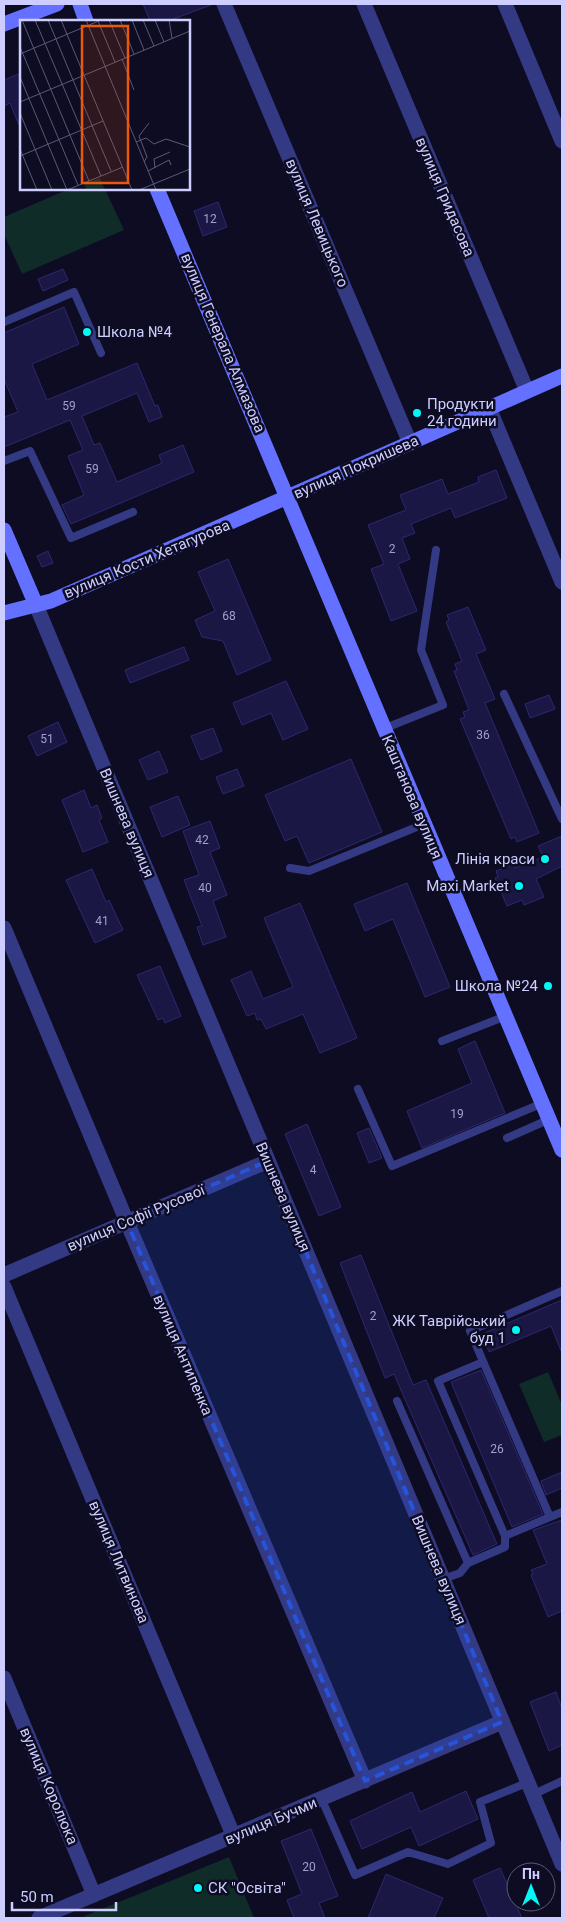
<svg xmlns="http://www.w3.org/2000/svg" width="566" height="1922" viewBox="0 0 566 1922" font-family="Roboto,sans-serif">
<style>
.green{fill:#0f2c28}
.building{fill:#1b1744;stroke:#2e2771}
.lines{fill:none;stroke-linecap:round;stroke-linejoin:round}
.lane{stroke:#343984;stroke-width:8}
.street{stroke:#343984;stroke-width:15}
.secondary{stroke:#6470ff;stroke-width:15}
.marked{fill:#2654da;fill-opacity:0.2;stroke:#2654da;stroke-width:4;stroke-dasharray:10 6;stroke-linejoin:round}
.poi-dot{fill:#00f8f6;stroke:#0d0c22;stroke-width:2}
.labels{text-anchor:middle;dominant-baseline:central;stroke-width:5;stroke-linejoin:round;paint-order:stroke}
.number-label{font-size:12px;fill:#a0a0d0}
.street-label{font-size:15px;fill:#cdcdff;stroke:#0d0c22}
.poi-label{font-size:15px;fill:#cdcdff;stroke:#0d0c22;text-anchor:end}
.inset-road{fill:none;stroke:#5a597a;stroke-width:1}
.view{fill:#e8590c;fill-opacity:0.15;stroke:#e8590c;stroke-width:2.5}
.inset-edge{fill:none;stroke:#cdcdff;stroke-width:2.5}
</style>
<rect width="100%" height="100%" fill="#0d0c22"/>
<path class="green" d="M69 189H105L124 230 22 274 4 234V217Z
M548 1372 562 1405V1435L544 1442 519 1384Z
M229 1857 254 1918H80Z"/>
<path class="building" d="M143 4H211V5L168 21H150Z
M21 73V130L10 103 4 106V80Z
M218 202 227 227 203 236 194 211Z
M63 269 68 280 43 291 38 279Z
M64 307 79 344 32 364 47 400 137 363 155 406 158 405 162 417 149 422 137 393 82 416 94 445 100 443 117 482 162 463 159 455 183 445 194 472 71 524 62 505 84 495 68 456 83 450 70 420 4 447V417L18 412 4 379V333Z
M496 470 507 498 455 518 451 508 411 524 415 533 402 538 410 559 398 564 417 611 391 621 371 569 384 564 368 525 406 510 400 495 442 479 448 494 479 482 478 477Z
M48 551 53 563 42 567 37 556Z
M228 559 271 660 237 675 223 641 202 637 195 620 215 611 198 572Z
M468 607 486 650 476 654 495 699 485 703 539 833 517 842 515 837 511 839 460 719 465 717 463 712 469 710 454 671 457 670 455 664 462 661 446 622 449 620 447 615Z
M184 647 189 660 130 683 125 670Z
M286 681 308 729 283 740 271 713 242 725 233 703Z
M549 695 555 709 530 718 525 704Z
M58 722 67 742 37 756 28 736Z
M213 728 222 751 201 760 191 736Z
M159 751 168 772 148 780 139 760Z
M351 759 382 832 309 863 297 836 285 841 265 795Z
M237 769 244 786 223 794 216 777Z
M84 790 91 808 97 805 102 818 99 820 108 842 83 852 62 800Z
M178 796 190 825 162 837 150 807Z
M210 821 220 848 210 852 227 895 213 901 226 937 203 945 197 927 202 926 184 880 199 875 183 831Z
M562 836V866L536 879 544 897 524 905 522 900 507 906 495 878 498 877 496 871 513 864 515 868 543 857 538 846Z
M92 869 106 902 109 900 123 930 95 943 66 880Z
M407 883 450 987 425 997 393 919 365 931 354 904Z
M300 903 357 1038 320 1053 303 1014 266 1029 261 1019 257 1020 255 1013 247 1016 231 980 251 971 263 999 293 987 264 918Z
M160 966 181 1016 165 1023 163 1018 158 1020 137 975Z
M475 1041 505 1113 422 1148 407 1111 472 1083 458 1049Z
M307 1124 341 1207 319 1216 285 1134Z
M369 1128 382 1158 369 1163 357 1133Z
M361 1255 413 1385 426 1380 497 1544 473 1555 394 1374 385 1378 340 1263Z
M562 1300V1353L551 1326 489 1352 482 1334Z
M481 1370 543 1514 512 1527 451 1382Z
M562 1472V1488L546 1495 541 1481Z
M562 1520V1611L548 1617 531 1575 533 1574 531 1570 547 1564 533 1530Z
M556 1692 562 1709V1745L549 1751 530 1702Z
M466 1791 478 1819 419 1846 411 1827 362 1849 350 1821 412 1792 420 1812Z
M311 1829 338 1896 319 1903 325 1918H294L287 1900 302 1894 281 1841Z
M500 1868 522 1918H489L473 1880Z
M386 1874 443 1898 434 1918H368Z"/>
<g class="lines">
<path class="lane" d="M4 322 74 292 101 353
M4 461 30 451 71 538 133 512
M504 694 562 819
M383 729 443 705 421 650 436 550
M290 868 309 871 424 824
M442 1041 506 1016
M358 1089 392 1166 543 1103
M507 1138 550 1119
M562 1291 470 1331 550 1517 562 1512
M483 1362 438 1381 505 1536 550 1517
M397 1401 468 1563 505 1547V1536
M443 1579 460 1573 468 1563
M534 1794 562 1781
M322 1800 355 1875 408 1852 448 1864 491 1843 480 1802 529 1782"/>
<path class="street" d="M224 4 410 443
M364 4 527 391
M505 4 562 141
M489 408 562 582
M36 605 562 1864
M4 928 127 1222 365 1781
M4 1275 268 1161
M4 1287 234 1837
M4 1678 94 1895
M39 1918 502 1722"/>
<path class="secondary" d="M80 4 86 21
M4 24 57 4
M157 189 562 1150
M4 530 36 605
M4 613 51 601 562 376"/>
</g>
<path class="marked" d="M268 1161 502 1722 365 1781 127 1222Z"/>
<g class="poi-dot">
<circle cx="87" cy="332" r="5"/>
<circle cx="417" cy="413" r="5"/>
<circle cx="545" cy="859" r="5"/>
<circle cx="519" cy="886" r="5"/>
<circle cx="548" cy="986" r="5"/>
<circle cx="516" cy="1330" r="5"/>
<circle cx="198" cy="1888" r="5"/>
</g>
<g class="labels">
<g class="number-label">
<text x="210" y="219">12</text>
<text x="69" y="406">59</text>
<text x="92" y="469">59</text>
<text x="392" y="549">2</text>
<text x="229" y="616">68</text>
<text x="483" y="735">36</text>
<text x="47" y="739">51</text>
<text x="202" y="840">42</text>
<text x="205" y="888">40</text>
<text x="102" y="921">41</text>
<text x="457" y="1114">19</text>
<text x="313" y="1170">4</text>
<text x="373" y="1316">2</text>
<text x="497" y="1449">26</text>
<text x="309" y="1867">20</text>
</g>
<g class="street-label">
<text transform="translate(445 197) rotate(67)">вулиця Гридасова</text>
<text transform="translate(317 223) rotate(67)">вулиця Левицького</text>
<text transform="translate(223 343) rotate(67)">вулиця Генерала Алмазова</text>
<text transform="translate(356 467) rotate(-24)">вулиця Покришева</text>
<text transform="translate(147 559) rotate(-23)">вулиця Кости Хетагурова</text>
<text transform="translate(412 797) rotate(67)">Каштанова вулиця</text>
<text transform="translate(127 823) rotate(67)">Вишнева вулиця</text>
<text transform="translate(283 1197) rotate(67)">Вишнева вулиця</text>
<text transform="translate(136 1218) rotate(-23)">вулиця Софії Русової</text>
<text transform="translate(183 1355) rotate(67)">вулиця Антипенка</text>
<text transform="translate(119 1562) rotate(67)">вулиця Литвинова</text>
<text transform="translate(439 1570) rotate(67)">Вишнева вулиця</text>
<text transform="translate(49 1786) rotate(67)">вулиця Королюка</text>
<text transform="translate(271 1821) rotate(-23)">вулиця Бучми</text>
</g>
<g class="poi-label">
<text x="97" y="332" text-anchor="start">Школа №4</text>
<text x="427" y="404" text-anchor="start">Продукти<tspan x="427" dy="17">24 години</tspan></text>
<text x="535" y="859">Лінія краси</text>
<text x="509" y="886">Maxi Market</text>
<text x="538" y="986">Школа №24</text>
<text x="506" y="1321">ЖК Таврійський<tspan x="506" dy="17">буд 1</tspan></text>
<text x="208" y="1888" text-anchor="start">СК "Освіта"</text>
</g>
</g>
<g transform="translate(20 20)">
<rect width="170" height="170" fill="#0d0c22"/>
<path d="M80 158 85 170H67L64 164Z" fill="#0f2c28"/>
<path class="inset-road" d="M2 0 69 161M15 0 81 156M28 0 91 151M41 0 112 170M66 0 136 170M89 0 105 38M100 0 114 34M112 0 124 30M123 0 134 26M135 0 144 22M149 0 152 18M78 1 95 42M0 27 58 165M0 34 81 0M102 39 114 70M0 57 47 170M0 82 170 11M0 93 32 170M116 122 126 118 134 124 146 119 170 127M0 129 17 170M0 136 83 101M124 142 127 137 119 116 129 103M135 148 134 139 150 132M128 151 149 140 151 145M47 170 103 147M119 170 170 149"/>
<path class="view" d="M62 6H108V163H62Z"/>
<rect width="170" height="170" class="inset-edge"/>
</g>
<rect width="566" height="1922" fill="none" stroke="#cdcdff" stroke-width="10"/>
<g transform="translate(531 1887)"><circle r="24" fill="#0d0c22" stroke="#5a597a"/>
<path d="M0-4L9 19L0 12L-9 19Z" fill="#00f8f6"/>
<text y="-8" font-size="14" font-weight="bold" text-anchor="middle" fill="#cdcdff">Пн</text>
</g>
<path d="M12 1902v8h104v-8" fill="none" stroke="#cdcdff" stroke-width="2.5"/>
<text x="20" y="1902" font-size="15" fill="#cdcdff" stroke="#0d0c22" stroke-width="4" paint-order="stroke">50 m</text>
</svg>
